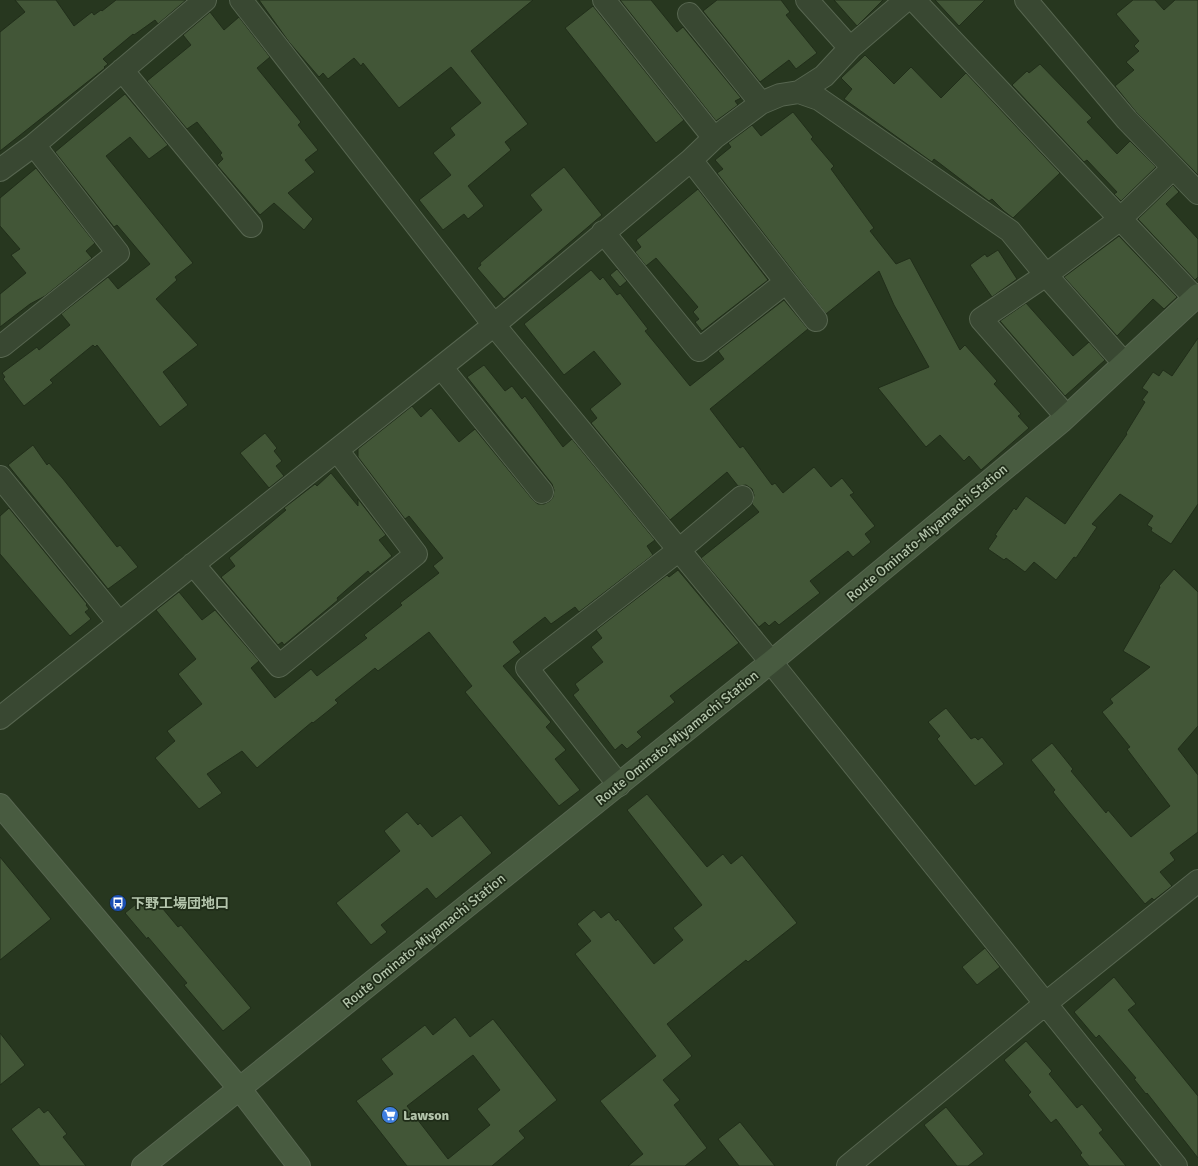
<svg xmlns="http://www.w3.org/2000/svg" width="1198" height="1166" viewBox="0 0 1198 1166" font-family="Signika,'Noto Sans JP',sans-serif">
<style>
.building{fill:#425637;stroke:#212e1a;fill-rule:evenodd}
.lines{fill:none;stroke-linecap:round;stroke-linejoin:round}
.street-casing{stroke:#576650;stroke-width:24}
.secondary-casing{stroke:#576650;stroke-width:24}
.street{stroke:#394832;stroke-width:22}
.secondary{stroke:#485b40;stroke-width:22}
.labels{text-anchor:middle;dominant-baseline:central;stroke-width:3.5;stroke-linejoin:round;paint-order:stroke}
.street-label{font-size:14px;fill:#b4c5ac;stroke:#1f2c18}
.poi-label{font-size:14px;font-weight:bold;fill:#b4c5ac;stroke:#1f2c18;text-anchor:start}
</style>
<rect width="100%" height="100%" fill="#27371f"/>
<path class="building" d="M15 0H56L74 26 92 12 94 15 101 10 102 11 116 0H186L158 24 155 20 134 35 133 34 103 59 108 64 104 67 105 68 0 151V32L25 12Z
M259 0H533L471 51 528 124 505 142 511 150 468 186 484 206 468 219 464 214 443 230 419 200 451 175 433 153 455 135 450 128 481 103 451 67 399 108 363 63 361 66 354 58 328 79 323 73 319 77 289 42Z
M620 0H651L677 32 683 27 741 98 735 101 738 105 716 121Z
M717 0H781L790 12 786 15 817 53 796 69 789 60 760 82 703 11Z
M834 0H883L857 26Z
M935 0H985L959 26Z
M1133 0H1155L1164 10 1175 0H1198V175L1136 112 1115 86 1134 70 1126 62 1139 51 1134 46 1139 41 1116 14Z
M593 6 684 120 656 143 565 28Z
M210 12 224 30 239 17 270 57 257 68 301 122 298 125 318 150 305 160 315 172 288 193 313 219 304 230 274 203 260 215 217 165 223 159 220 155 222 153 197 122 187 129 147 81 191 45 183 35Z
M865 55 894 84 911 67 941 98 966 73 1060 173 1013 218 1004 211 992 199 989 201 934 159 932 162 844 99 852 89 841 78Z
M1040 64 1092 118 1087 122 1117 154 1130 141 1156 167 1121 201 1114 194 1117 192 1087 160 1084 162 1012 85 1027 71 1029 73Z
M125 94 168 145 149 159 130 137 106 156 193 263 175 277 177 280 156 299 198 345 163 372 188 405 160 427 97 345 95 347 93 345 50 380 53 383 24 406 3 379 5 377 2 373 37 347 39 350 70 325 61 314 108 277 118 289 150 264 117 225 114 227 55 152Z
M793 112 813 137 811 139 834 166 831 169 874 228 870 231 896 264 910 258 960 350 965 345 997 381 994 384 1021 414 1018 416 1029 428 981 470 969 456 964 461 940 435 926 447 878 388 929 367 894 305 879 271 826 314 717 173 723 169 715 160 731 147 728 143 752 125 761 136Z
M564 167 602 215 504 299 477 268 481 265 480 263 542 210 530 195Z
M36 168 95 243 86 251 92 258 45 296 30 304 0 327V294L26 273 11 255 20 249 0 226V198Z
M1173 185 1179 192 1166 204 1198 239V277L1195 280 1138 219Z
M698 189 768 280 702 331 695 322 699 319 693 312 698 307 656 258 646 266 635 252 641 247 636 240Z
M1119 236 1177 297 1164 309 1153 299 1117 336 1064 277Z
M998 250 1017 279 992 297 970 265 985 254 987 257Z
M617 269 627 281 620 287 610 275Z
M591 270 600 280 603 277 617 295 620 293 648 329 645 331 690 386 724 359 718 351 784 300 808 329 710 409 740 448 743 446 772 485 775 483 783 493 814 467 831 487 842 478 854 493 850 495 875 526 865 534 871 542 853 557 848 551 810 581 820 593 779 625 775 621 769 626 765 622 759 627 701 558 759 512 752 504 754 495 752 489 746 485 738 486 727 472 670 520 591 423 597 418 590 409 621 384 594 351 564 375 524 324Z
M1026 303 1073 356 1089 342 1105 360 1065 396 1000 321Z
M1198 338V504L1171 544 1151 531 1152 528 1147 525 1153 516 1120 494 1092 524 1097 527 1076 558 1074 557 1056 580 1034 562 1025 572 1006 558 1004 560 988 549 997 536 995 535 1014 508 1016 510 1026 496 1065 524 1127 434 1126 433 1145 402 1142 400 1148 392 1142 388 1153 372 1159 376 1163 370 1172 376Z
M484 365 505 391 512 386 522 399 525 396 563 447 572 439 655 540 647 546 653 555 579 612 575 607 551 624 545 617 513 642 521 652 503 666 551 722 546 727 566 750 555 759 580 790 559 806 465 692 472 686 429 632 378 671 375 668 335 700 338 703 313 723 312 722 257 768 242 751 207 774 222 793 199 809 155 758 175 741 167 731 202 704 178 674 196 659 156 610 179 592 202 620 215 610 259 661 251 668 275 698 311 669 317 676 367 638 364 635 402 605 400 603 439 573 433 566 443 558 409 516 405 519 358 457V449L412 406 421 417 431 408 459 442 475 429 533 500 538 504H544L550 501 553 497 554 490 552 484 467 377Z
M265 433 277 448 274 451 282 461 276 466 284 476 269 488 240 453Z
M33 445 47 465 49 463 63 479 117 547 120 545 138 567 108 589 8 465Z
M331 473 358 506V499L386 535 379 540 392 556 370 574 368 571 337 598 338 600 284 645 282 642 278 645 221 577 235 566 229 558 286 510 284 508 315 484 317 486Z
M9 508 87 604 86 605 89 609 85 612 91 619 70 636 0 554V516Z
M1174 569 1198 592V726L1178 749 1198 775V832L1170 853 1175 860 1160 872 1172 886 1154 900 1152 898 1145 904 1069 812 1053 792 1055 790 1031 760 1052 743 1073 769 1071 771 1106 813 1108 810 1131 837 1170 806 1127 749 1130 747 1102 712 1113 703 1110 699 1150 667 1123 651 1160 587 1159 586Z
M678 570 739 643 670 696 675 702 637 732 642 737 627 749 622 744 615 750 573 695 579 690 575 684 603 662 591 647 602 638 596 630 667 575 669 577Z
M946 708 971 739 975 737 978 740 982 737 1004 764 975 786 937 739 940 736 928 722Z
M647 794 707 867 723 854 731 864 742 855 797 923 748 962 746 960 667 1024 692 1056 663 1080 680 1100 674 1105 707 1148 685 1166H628L643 1154 600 1101 656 1056 575 954 591 941 577 924 594 910 601 918 609 912 616 921 618 919 654 964 683 940 673 928 702 905 627 810Z
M407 812 418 825 420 823 432 837 461 815 492 853 436 899 427 888 381 925 387 932 371 945 336 903 400 851 384 831Z
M0 857 51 919 0 960Z
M147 895 155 905 158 903 178 927 181 925 251 1008 223 1031 184 985 187 983 148 937 147 939 125 913Z
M985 948 1000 967 977 985 962 967Z
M1114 977 1136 1004 1128 1010 1198 1096V1158L1147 1093 1146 1094 1134 1079 1136 1078 1099 1035 1096 1038 1074 1012Z
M455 1017 470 1037 493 1019 557 1100 519 1131 525 1138 492 1166H407L356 1101 393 1074 381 1059 425 1025 433 1035ZM473 1055 500 1090 477 1109 490 1125 448 1159 407 1106Z
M0 1033 25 1065 0 1085Z
M1026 1041 1052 1071 1049 1074 1077 1108 1082 1104 1103 1130 1099 1133 1126 1166H1089L1080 1155 1082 1153 1056 1119 1051 1123 1028 1095 1031 1092 1004 1060Z
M39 1107 44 1113 48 1110 67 1134 63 1137 86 1166H40L11 1129Z
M946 1107 984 1154 968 1166H957L924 1125Z
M740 1122 775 1166H739L718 1139Z"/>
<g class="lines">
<g class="street-casing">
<path id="street" d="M241 0 494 325 771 662 1176 1166
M604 0 714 138
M807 0 850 48
M914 0 1195 298
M1026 0 1127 120 1198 193
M689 14 761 103
M122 70 251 226
M799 92 819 99 1010 231 1046 275 1124 363
M0 170 34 145 205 0
M603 232 699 350 786 282 691 160
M786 282 816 320
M0 346 3 345 118 253 34 145
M441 367 542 492
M1066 416 981 319 1046 275 1119 220 1173 168
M0 477 119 623
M193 564 279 666 416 554 337 450
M0 718 494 325 691 160 714 138 761 103 780 95 799 92 824 76 850 48 906 0
M619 785 527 668 679 550 742 497
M848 1166 1045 1004 1198 881"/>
</g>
<g class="secondary-casing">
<path id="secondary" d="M0 805 239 1088 299 1166
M143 1166 771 662 1062 421 1198 295"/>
</g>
<use href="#street" class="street"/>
<use href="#secondary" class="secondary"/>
</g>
<defs>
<g id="bus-disc" transform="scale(0.9)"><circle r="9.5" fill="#1a4fb4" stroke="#1f2c18"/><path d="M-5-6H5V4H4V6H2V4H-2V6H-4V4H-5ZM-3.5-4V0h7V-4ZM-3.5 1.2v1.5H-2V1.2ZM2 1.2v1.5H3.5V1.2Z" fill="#fff"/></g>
<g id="supermarket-disc" transform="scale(0.9)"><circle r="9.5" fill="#3f7fe0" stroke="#1f2c18"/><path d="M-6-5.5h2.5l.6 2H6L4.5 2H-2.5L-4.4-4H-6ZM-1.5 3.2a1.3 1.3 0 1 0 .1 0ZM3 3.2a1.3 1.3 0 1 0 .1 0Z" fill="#fff"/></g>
</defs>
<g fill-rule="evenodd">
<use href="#bus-disc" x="118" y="903"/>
<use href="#supermarket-disc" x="390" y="1115"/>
</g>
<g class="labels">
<g class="street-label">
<text transform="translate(927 533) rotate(-40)">Route Ominato-Miyamachi Station</text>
<text transform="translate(677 738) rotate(-39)">Route Ominato-Miyamachi Station</text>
<text transform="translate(424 941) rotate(-39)">Route Ominato-Miyamachi Station</text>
</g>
<g class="poi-label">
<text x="131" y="903">下野工場団地口</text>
<text x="403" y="1115">Lawson</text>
</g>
</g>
</svg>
